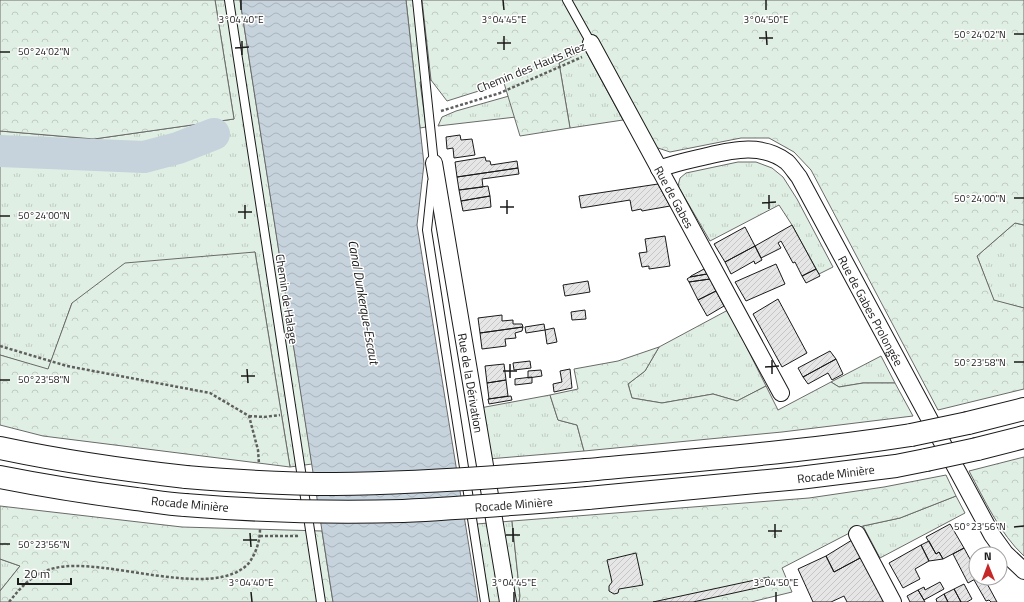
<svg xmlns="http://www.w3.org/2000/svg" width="1024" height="602" viewBox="0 0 1024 602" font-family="'Titillium Web',sans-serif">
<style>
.grass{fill:url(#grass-tufts);stroke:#6a6a6a}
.forest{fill:url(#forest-crowns);stroke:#6a6a6a}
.water{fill:url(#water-waves);stroke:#6a6a6a}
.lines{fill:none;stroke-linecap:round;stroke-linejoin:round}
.river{stroke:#c6d2dc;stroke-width:32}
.building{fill:url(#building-hatch);stroke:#1a1a1a}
.lane-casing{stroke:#1a1a1a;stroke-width:10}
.street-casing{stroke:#1a1a1a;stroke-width:18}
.highway-casing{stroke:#1a1a1a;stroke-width:24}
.path{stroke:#5f5f5f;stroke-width:2.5;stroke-dasharray:3 2;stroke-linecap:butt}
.lane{stroke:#fff;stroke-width:8}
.street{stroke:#fff;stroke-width:16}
.highway{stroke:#fff;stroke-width:22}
.highway-bridge-casing{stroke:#1a1a1a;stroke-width:24;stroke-linecap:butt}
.highway-bridge{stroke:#fff;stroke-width:22}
.ticks{fill:none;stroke:#1a1a1a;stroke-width:1.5}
.labels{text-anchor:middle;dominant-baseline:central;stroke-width:3;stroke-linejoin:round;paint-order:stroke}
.street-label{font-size:12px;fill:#1a1a1a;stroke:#fff}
.water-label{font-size:13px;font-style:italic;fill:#1a1a1a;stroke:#fff}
.ticks-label{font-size:10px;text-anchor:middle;fill:#1a1a1a;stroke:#fff;stroke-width:3;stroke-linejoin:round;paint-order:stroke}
</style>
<defs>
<pattern id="grass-tufts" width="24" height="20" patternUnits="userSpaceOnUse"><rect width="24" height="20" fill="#e0efe3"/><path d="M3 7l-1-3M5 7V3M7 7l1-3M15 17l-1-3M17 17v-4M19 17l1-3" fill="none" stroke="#c0ccc2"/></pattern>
<pattern id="forest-crowns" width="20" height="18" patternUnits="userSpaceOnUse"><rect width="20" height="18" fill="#e0efe3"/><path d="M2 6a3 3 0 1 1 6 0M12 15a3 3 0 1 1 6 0" fill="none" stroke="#c0ccc2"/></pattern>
<pattern id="water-waves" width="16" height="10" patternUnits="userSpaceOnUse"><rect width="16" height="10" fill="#c6d2dc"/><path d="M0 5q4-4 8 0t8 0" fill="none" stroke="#aab4bc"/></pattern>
<pattern id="building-hatch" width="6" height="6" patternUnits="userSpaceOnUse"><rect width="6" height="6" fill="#e6e6e6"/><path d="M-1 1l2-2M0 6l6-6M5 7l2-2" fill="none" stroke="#c5c5c5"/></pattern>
</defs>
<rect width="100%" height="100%" fill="#fff"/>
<path class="grass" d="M215 0H240L312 464 290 467 255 252 72 303 48 370 0 355V131L94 139 234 119Z
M406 0H422L431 80 420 82 426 127 420 128Z
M585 50 623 120 570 128 559 63Z
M509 96 516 117 438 126 442 117 456 111Z
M738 162H756L772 168 783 177 797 199 833 267 819 274 792 225 779 205 710 241 678 186 680 178 686 173Z
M1015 223 1024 225V308L994 301 977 256Z
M728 310 766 386 737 401 713 394 662 403 632 398 628 384 645 371 659 347Z
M881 356 895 383H863L839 387 831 382Z
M550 395 558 420 577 425 584 451 488 459 480 408Z
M956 496 965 513 880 558 863 526 900 518Z
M512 521 520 596 519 602H514L500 522Z
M488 523 503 602H489L477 524Z
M0 559 20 566 0 591Z"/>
<path class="forest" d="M0 0H215L234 119 94 139 0 131Z
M422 0H1024V225L1015 223 977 256 994 300 1024 308V389L938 410 811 170 794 152 769 138H741L670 152 655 147 599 43 559 63 570 128 520 136 504 83 447 101 431 80Z
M255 252 290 467 43 436 0 425V355L48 369 72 303 125 263Z
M659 347 645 371 628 384 632 398 662 403 713 394 737 401 766 386 778 410 831 382 839 387 863 383H895L913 416 782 432 584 451 577 425 558 420 550 395 578 389 574 369 618 361Z
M1024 457V556C1000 534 984 499 969 471Z
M946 475 956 496 900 518 863 526 782 568 792 592 751 602H519L520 596 512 521 809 498 884 487Z
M0 506 182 527 322 531 333 602H0V591L20 566 0 559Z"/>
<path class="water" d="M240 0H406L424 164 417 225 478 602H333Z"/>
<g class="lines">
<path class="river" d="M0 151 144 157 178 148 214 134"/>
</g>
<path class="building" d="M460 135 461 140 472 139 475 155 454 158 453 148 447 149 446 137Z
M485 157 486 161H490L491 165 517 161 518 168 457 177 455 162Z
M518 168 519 174 482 179 483 187 459 190 457 177Z
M658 184 670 206 642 211 641 209 632 211 630 200 581 208 579 196Z
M488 186 490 196 461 201 459 190Z
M490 196 491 207 463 211 461 201Z
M792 225 816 269 802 276 795 262 793 263 781 241 778 243 781 248 761 258 755 246Z
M745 227 755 246 725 262 714 244Z
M665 236 670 266 649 269V266L642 267 639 253 647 252 645 239Z
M755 246 762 260 755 264 754 261 731 274 725 262Z
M776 264 785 284 746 301 735 282Z
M704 269 707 274 690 277 691 276Z
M816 269 820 276 806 283 802 276Z
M707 274 710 279 689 282 687 279 690 277Z
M710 279 716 291 698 300 689 282Z
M588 281 590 292 565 296 563 285Z
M716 291 724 306 707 316 698 300Z
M778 299 807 353 782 367 753 314Z
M585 310 586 319 572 320 571 312Z
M502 315V321L513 320V324H522L523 327 480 333 478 318Z
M544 324 545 330 526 333 525 327Z
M523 327 522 331 515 333 516 338 505 339 506 346 482 349 480 333Z
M554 328 557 342 547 344 545 330Z
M830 351 836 359 803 377 798 368Z
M836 359 843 374 832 380 828 373 808 384 803 377Z
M530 361 531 368 514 370 513 363Z
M504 364 506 380 487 383 485 366Z
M570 369 572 388 554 392 553 384 562 382 560 371Z
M541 370 542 376 528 378V371Z
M532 377V383L515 385V379Z
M506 380 508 396 489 399 487 383Z
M511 396 512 400 489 404 488 399Z
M950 524 964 548 943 559 939 552 936 554 926 537Z
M852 540 862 557 834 572 826 556Z
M929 541 936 554 939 552 943 559 929 561 921 545Z
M921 545 929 561 915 569 920 579 903 588 889 563Z
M964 548 976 570 977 578 968 583 953 554Z
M636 553 643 585 619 589 618 593 614 594 609 591V586L612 582 607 560Z
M826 556 834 572 862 557 886 602H847L844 596 831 602H813L798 569Z
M769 577 770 585 693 602H653Z
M977 578H984L997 602H991L989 600 986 601 974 580Z
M940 582 944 589 924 600 918 590 924 587 925 590Z
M964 584 972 599 967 602H961L954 589Z
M954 589 961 602H948L944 594Z
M918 590 925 602H910L907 596Z
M944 594 948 602H937L936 599Z"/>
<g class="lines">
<g class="lane-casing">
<path id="lane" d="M229 0 321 602
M417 0 434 164
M567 0 591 43
M432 182 427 230 485 602"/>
</g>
<g class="street-casing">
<g id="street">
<path id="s1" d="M591 43 781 393"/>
<path id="s2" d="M434 163 508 602"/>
<path id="s3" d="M659 169C674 163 690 160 707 156 733 150 763 143 787 162 791 166 795 172 799 177L992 535 1005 553 1024 571"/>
<path d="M857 534 893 602"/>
</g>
</g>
<g class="highway-casing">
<g id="highway">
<path d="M968 423 1024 409"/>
<path d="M0 448C62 461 123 470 186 477"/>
<path d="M977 449 1024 437"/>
<path d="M586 470C695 460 803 452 911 435"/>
<path d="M0 477C45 486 90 493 136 499 152 501 168 504 185 505"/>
<path id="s4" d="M588 498 799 478 896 466 926 460"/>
</g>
</g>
<path class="path" d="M441 111 500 93 582 57
M0 346 67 366 210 393 249 416 258 450 259 464
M249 416 264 417 280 415
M260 536H298
M9 602C22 586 33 573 55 568 105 556 213 602 249 563 256 553 260 541 260 529"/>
<use href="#lane" class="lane"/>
<use href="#street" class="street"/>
<use href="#highway" class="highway"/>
<g class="highway-bridge-casing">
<g id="highway-bridge">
<path d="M911 435 968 423"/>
<path d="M926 460 977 449"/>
<path d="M186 477C235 481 285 484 335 484 419 483 503 477 586 470"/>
<path id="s5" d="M185 505C257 511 330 513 403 511 465 508 527 503 588 498"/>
</g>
</g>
<use href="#highway-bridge" class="highway-bridge"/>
</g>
<path class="ticks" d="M241 0V10M503 0 504 10M766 0V10M766 31 767 45M1014 34H1024M504 36V50M759 38H773M242 41V55M497 43H511M235 48 249 47M0 52H10M769 195V209M1014 198H1024M507 200V214M762 203 776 202M245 205V219M500 207H514M238 212H252M0 216H10M772 360V374M1014 362H1024M510 364V378M765 367 779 366M247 369 248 383M503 371H517M241 376H255M0 380H10M775 524V538M1014 527 1024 526M513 528V542M768 531H782M250 533 251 547M506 535H520M243 540H257M0 544H10M251 592 252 602M514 592V602M776 592V602"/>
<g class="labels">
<g class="street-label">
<text transform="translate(531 67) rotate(-22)">Chemin des Hauts Riez</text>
<text stroke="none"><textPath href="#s1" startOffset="175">Rue de Gabes</textPath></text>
<text transform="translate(287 299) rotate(81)">Chemin de Halage</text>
<text stroke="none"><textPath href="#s3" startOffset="304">Rue de Gabes Prolongée</textPath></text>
<text stroke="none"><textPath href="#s2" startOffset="223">Rue de la Dérivation</textPath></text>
<text stroke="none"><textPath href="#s4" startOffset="249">Rocade Minière</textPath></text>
<text transform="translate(190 504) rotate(5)">Rocade Minière</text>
<text stroke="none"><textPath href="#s5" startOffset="329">Rocade Minière</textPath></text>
</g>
<g class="water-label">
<text transform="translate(364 302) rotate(80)">Canal Dunkerque-Escaut</text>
</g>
</g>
<g class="ticks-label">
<text x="241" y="23">3°04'40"E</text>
<text x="504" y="23">3°04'45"E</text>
<text x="766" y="23">3°04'50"E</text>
<text x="980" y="38">50°24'02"N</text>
<text x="44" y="55">50°24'02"N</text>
<text x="980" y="202">50°24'00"N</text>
<text x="44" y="219">50°24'00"N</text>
<text x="980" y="366">50°23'58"N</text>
<text x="44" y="383">50°23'58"N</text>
<text x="980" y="530">50°23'56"N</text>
<text x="44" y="548">50°23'56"N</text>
<text x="251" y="586">3°04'40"E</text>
<text x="514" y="586">3°04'45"E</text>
<text x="776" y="586">3°04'50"E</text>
</g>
<g transform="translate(988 566) rotate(359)"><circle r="19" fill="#ffffff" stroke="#a3a3a3"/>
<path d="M0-3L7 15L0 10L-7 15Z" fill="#c62828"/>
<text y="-6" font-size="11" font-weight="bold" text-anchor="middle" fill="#1a1a1a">N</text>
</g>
<path d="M18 578v6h53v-6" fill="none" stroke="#1a1a1a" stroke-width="2"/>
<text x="24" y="578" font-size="12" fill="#1a1a1a" stroke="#ffffff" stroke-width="3" paint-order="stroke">20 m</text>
</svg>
